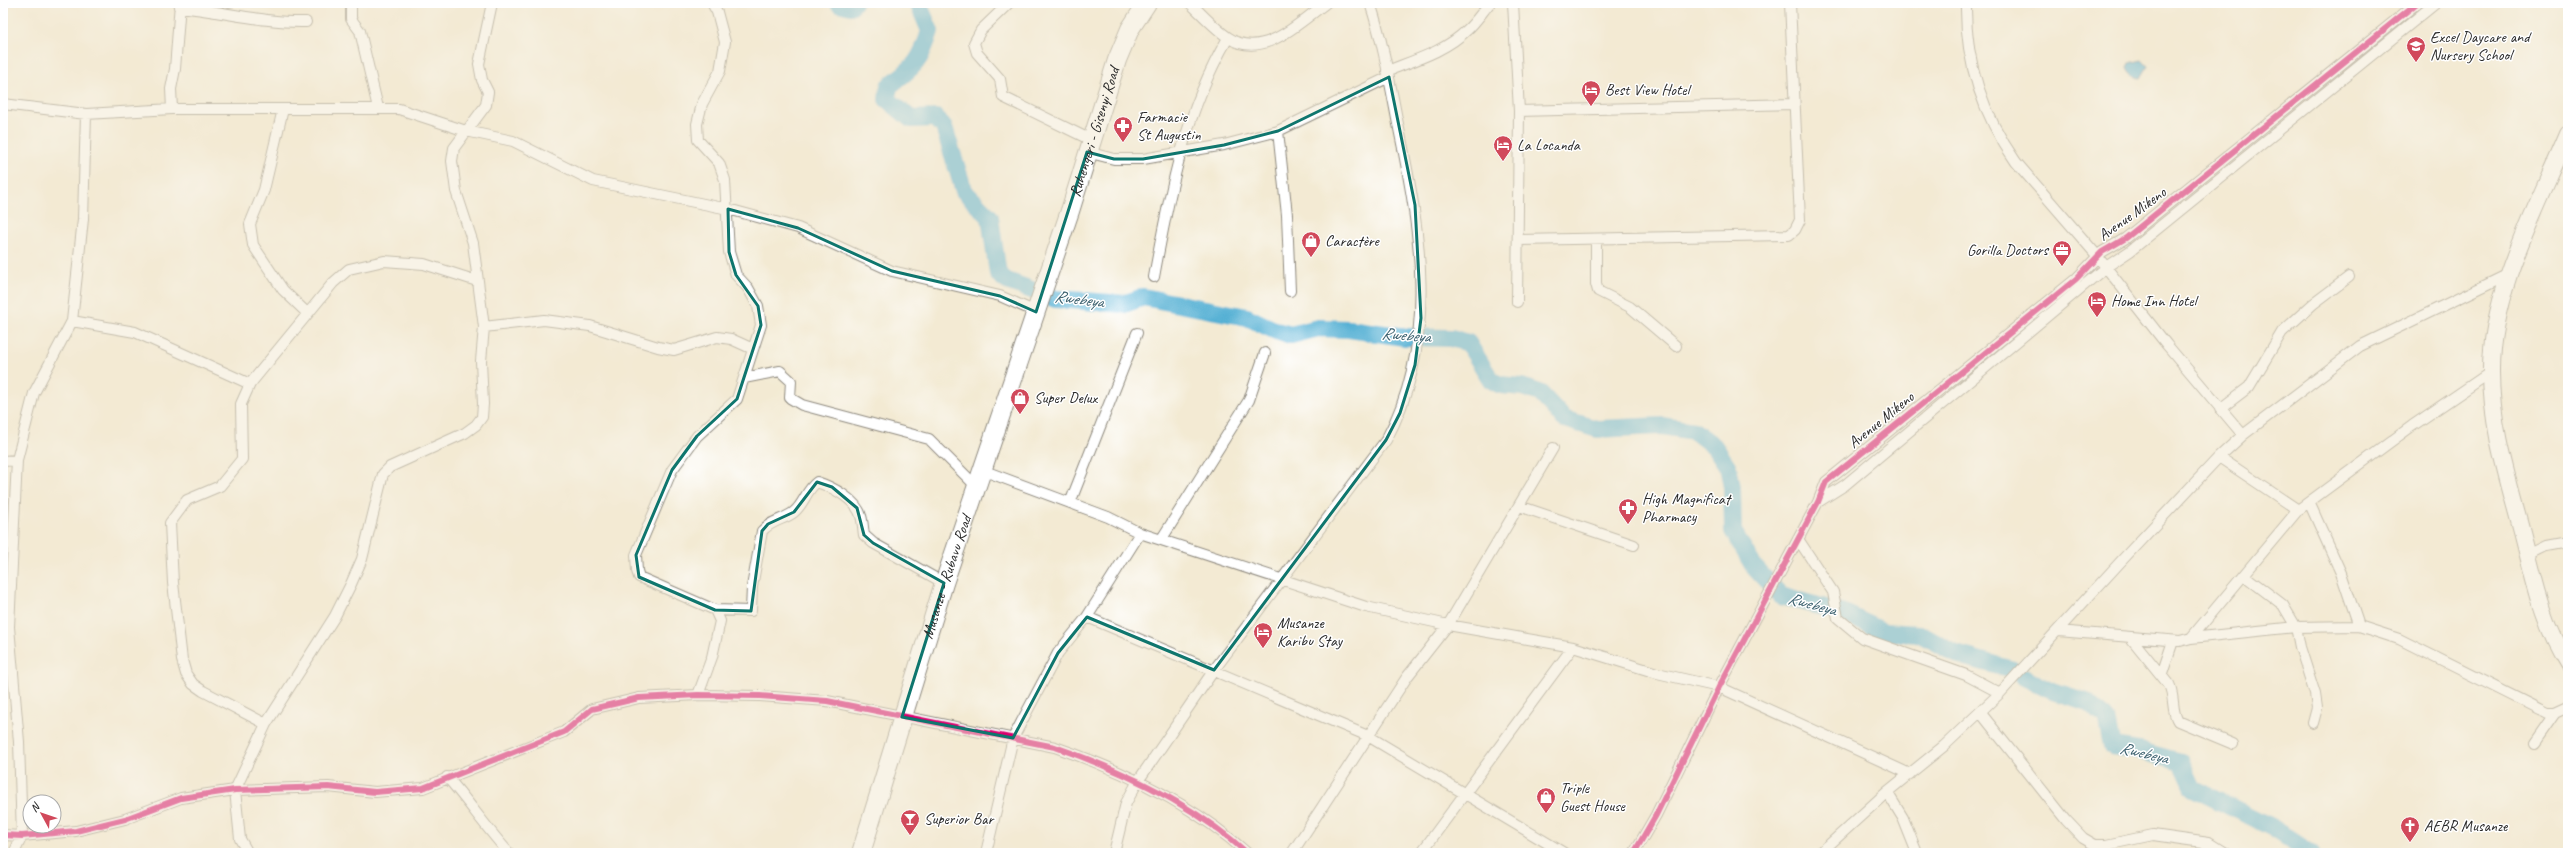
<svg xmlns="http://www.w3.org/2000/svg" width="2571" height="856" viewBox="0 0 2571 856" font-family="Caveat,sans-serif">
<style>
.water{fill:#56b1d4;stroke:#406e80}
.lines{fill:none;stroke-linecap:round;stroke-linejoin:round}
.river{stroke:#56b1d4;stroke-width:18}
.street-casing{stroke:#8f8a7f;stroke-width:12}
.primary-casing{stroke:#8f8a7f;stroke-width:18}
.highway-casing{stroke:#8f8a7f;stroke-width:20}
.street{stroke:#fff;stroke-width:10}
.primary{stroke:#fff;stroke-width:16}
.highway{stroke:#fff;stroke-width:18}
.cycleway-casing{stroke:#fff;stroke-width:8}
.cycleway{stroke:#d6006c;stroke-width:6}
.marked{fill:none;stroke:#0f766e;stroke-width:3;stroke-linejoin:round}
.labels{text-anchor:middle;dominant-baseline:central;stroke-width:3;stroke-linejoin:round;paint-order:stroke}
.poi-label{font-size:16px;fill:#2b2b2b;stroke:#fff;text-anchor:start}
.street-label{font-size:16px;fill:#2b2b2b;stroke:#fff}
.water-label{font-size:17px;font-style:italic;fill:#3c616f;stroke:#fff}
</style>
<rect width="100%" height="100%" fill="#fff"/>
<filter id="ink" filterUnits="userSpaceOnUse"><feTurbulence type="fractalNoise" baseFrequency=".025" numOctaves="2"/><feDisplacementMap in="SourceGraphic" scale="8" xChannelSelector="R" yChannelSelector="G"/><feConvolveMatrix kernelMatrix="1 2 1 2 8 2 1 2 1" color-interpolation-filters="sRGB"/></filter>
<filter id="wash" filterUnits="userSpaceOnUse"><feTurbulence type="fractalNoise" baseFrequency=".012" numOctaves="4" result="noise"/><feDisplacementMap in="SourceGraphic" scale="16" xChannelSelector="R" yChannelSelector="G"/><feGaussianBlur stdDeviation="0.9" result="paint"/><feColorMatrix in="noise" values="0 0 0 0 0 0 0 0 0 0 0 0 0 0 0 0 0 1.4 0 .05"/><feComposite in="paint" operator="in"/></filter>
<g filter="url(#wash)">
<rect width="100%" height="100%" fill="#f3ead3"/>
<path class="water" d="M2142 60 2148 66 2141 78C2135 78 2129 73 2127 67L2129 63Z"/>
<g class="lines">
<path class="river" d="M839 3 851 6 854 3
M918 3 930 31C920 63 915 66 889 86L887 99 911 119 936 118 944 127 964 191 990 217 998 274 1007 281 1056 299 1124 304 1143 297 1247 317 1276 331 1291 335 1318 328 1349 329 1405 337 1451 338 1468 343 1491 380 1500 385 1522 387 1540 393 1564 419 1597 429 1662 426 1694 431 1714 446 1728 467 1732 487 1733 531 1754 567 1781 596 1844 613 1884 632 1920 634 1956 654 2013 670
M2024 677 2050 690 2087 702 2106 718 2112 747 2140 751 2181 762 2193 788 2273 828 2311 853"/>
</g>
</g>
<g filter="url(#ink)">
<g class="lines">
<g class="street-casing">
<path id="street" d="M351 3V19L360 31 378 108
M1009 3 981 30 974 43 977 53 1000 79 1003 97 1091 140
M1190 3C1202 14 1215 29 1229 38 1263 60 1299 23 1326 3
M1513 3 1519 111 1517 302
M1966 3C1965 61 1983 115 2016 162L2094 252 2167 345 2243 435
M179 7C222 11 263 23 306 22
M1387 71C1415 60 1446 51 1467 30 1476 22 1482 12 1490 3
M3 104 86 114 172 109H399L466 131 513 141 593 181 728 209 798 228 892 271 1000 296 1036 312
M172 109 171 89 175 69 180 3
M283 109 264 190 250 224 253 245 283 290 307 313
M1519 111 1794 104
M1278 131 1287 215 1290 291
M1087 152 1114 159H1143L1224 145 1278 131 1389 77
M1596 239V284L1598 291 1630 307 1676 346
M1519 240 1789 235 1795 230 1800 220 1790 3
M1154 277C1169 194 1185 111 1228 38
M72 321 135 332 250 384
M484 327 544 320 590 326 658 347 674 350 717 337 731 339 753 349
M744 378 780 371 791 381 790 398 802 405 929 439 976 486
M2220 409 2249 387 2282 332 2313 304 2349 277
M2219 457 2298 510
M3 461 17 460
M982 470 1108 517 1140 533 1366 607 1448 625 1573 647 1657 673 1719 687 1910 774
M1818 502 1845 485 2106 267 2130 251 2436 3
M2309 502 2341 573 2359 626
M1070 503 1137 333
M1519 506 1634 545
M1798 539 1833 592 1838 618 1862 638 1966 675 2000 693
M1161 540 1249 400 1265 353
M2528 554 2546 545 2568 541
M2245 576 2283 605 2296 627 2300 647 2315 694 2317 708 2313 723
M715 610 751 611 752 587 762 531C771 520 784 520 794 512 804 504 806 490 817 482 832 487 856 499 861 516 863 522 863 529 864 535L873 543 944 583
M1087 617 1368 736 1564 853
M2058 631 2180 641 2191 638 2298 510 2412 426 2491 372
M2131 638 2169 685C2175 696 2171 711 2178 721L2233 744
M2191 638 2296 627 2359 626 2399 639 2547 713H2555L2568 707
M2162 674 2173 641
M698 695 712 657 720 621 715 610 639 577 637 571 636 555 672 470 697 436 737 399 761 325 758 306 748 288 736 275 729 252 725 180 719 163 698 140 697 124 702 104 720 71 725 42 717 12 712 3
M1980 712 2066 820 2083 838 2095 845H2106L2153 835 2209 843 2225 853
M266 724 203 691 193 684 186 674 182 660 173 583 170 523 187 500 220 486 242 459 241 404 250 384 333 283 349 269 384 261 424 264 477 281
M2534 743 2555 713
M447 777C469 802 487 829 509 853
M1887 792 1903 818 1917 853
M3 835 22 836 76 831 125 819 181 798 235 790 328 787 375 792 423 788 564 732 592 709 639 698 698 695 760 696 827 701 1055 747C1124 771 1193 804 1247 853
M14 853 22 836 19 742 9 627 17 460 34 393 72 321 83 219 86 114
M248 853 240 839 235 790 266 724 335 616 351 584 362 559 383 474 390 467 465 433 476 425 482 417 483 404 481 361 484 327 473 243 456 191 452 161 454 148 486 105 488 92 482 80 479 64 492 3
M986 853 1013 738 1058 653 1087 617 1140 533
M1114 853 1126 803 1138 781 1214 670 1386 440C1440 340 1420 229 1398 124 1390 83 1383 42 1370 3
M1292 853 1407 677 1448 625 1553 448
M1421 853 1573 647
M1634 853 1656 815 1719 687 1818 502 1826 482 2076 279 2102 252 2126 238 2417 3
M1820 853 1887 792 1944 746 2000 693 2124 558 2219 457 2243 435 2360 346 2511 273"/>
</g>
<g class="primary-casing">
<path id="primary" d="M2568 134C2538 206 2490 292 2491 372 2491 427 2508 479 2522 532 2534 577 2542 623 2568 663"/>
</g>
<g class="highway-casing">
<g id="highway">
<path id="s1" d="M861 853 944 583 1070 211 1117 60 1130 29 1147 3"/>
</g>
</g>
<use href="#street" class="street"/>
<use href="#primary" class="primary"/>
<use href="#highway" class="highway"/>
<g class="cycleway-casing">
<path id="cycleway" d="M3 835 22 836 76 831 125 819 181 798 235 790 328 787 375 792 423 788 564 732 592 709 639 698 698 695 760 696 827 701 1055 747C1124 771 1193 804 1247 853
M1634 853 1656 815 1719 687 1818 502 1826 482 2076 279 2102 252 2126 238 2417 3"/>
</g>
<use href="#cycleway" class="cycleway"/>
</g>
</g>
<path d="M0 0H2571V856H0ZM1389 77 1415 205 1421 318 1415 365 1400 413 1386 440 1214 670 1087 617 1058 653 1013 738 902 717 944 583 873 543 864 535 857 508 832 487 817 482 794 512 768 524 762 531 751 611 715 610 639 577 636 555 672 470 697 436 737 399 761 325 758 306 736 275 729 252 728 209 798 228 892 271 1000 296 1036 312 1087 152 1114 159H1143L1224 145 1278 131Z" fill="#f3ead3" fill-opacity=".55" fill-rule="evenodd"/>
<path class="marked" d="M1389 77 1415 205 1421 318 1415 365 1400 413 1386 440 1214 670 1087 617 1058 653 1013 738 902 717 944 583 873 543 864 535 857 508 832 487 817 482 794 512 768 524 762 531 751 611 715 610 639 577 636 555 672 470 697 436 737 399 761 325 758 306 736 275 729 252 728 209 798 228 892 271 1000 296 1036 312 1087 152 1114 159H1143L1224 145 1278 131Z"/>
<defs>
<g id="school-pin" transform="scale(1)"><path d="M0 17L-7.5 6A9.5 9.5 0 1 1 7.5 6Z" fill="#d1495b" stroke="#fff"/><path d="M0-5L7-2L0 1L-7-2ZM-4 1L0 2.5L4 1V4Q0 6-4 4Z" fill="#fff"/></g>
<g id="hotel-pin" transform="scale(1)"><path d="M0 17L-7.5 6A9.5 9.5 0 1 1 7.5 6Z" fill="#d1495b" stroke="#fff"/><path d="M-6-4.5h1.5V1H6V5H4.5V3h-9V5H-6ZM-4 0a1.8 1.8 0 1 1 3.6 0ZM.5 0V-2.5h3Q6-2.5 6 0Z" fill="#fff"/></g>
<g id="pharmacy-pin" transform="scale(1)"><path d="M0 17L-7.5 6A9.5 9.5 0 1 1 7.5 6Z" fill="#d1495b" stroke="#fff"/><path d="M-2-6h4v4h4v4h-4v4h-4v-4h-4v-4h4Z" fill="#fff"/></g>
<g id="shop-pin" transform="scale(1)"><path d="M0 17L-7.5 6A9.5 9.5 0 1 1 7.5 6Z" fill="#d1495b" stroke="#fff"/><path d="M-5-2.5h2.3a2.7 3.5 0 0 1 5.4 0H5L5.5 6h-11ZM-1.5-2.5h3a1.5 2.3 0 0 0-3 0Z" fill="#fff"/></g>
<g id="office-pin" transform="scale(1)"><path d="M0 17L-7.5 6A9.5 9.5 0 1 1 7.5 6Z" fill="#d1495b" stroke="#fff"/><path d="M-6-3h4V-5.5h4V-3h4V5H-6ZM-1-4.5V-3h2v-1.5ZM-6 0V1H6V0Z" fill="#fff"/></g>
<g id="bar-pin" transform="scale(1)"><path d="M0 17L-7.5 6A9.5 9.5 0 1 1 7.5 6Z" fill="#d1495b" stroke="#fff"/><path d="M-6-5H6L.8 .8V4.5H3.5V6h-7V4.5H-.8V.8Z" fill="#fff"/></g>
<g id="church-pin" transform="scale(1)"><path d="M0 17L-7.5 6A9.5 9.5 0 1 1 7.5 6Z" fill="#d1495b" stroke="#fff"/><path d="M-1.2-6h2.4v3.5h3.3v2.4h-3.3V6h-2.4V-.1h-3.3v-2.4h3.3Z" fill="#fff"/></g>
</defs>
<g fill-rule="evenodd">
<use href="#school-pin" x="2416" y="46"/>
<use href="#hotel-pin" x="1591" y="90"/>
<use href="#pharmacy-pin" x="1123" y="126"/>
<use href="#hotel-pin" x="1503" y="145"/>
<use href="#shop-pin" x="1311" y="241"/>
<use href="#office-pin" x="2062" y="250"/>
<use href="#hotel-pin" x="2097" y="301"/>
<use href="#shop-pin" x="1020" y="398"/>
<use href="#pharmacy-pin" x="1628" y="508"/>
<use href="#hotel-pin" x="1263" y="632"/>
<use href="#shop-pin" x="1546" y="797"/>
<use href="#bar-pin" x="910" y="819"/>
<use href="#church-pin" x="2410" y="826"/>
</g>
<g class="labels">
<g class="poi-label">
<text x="2430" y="37">Excel Daycare and<tspan x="2430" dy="18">Nursery School</tspan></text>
<text x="1605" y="90">Best View Hotel</text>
<text x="1137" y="117">Farmacie<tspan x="1137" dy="18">St Augustin</tspan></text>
<text x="1517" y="145">La Locanda</text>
<text x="1325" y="241">Caractère</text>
<text x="2048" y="250" text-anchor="end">Gorilla Doctors</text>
<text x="2111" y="301">Home Inn Hotel</text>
<text x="1034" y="398">Super Delux</text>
<text x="1642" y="499">High Magnificat<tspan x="1642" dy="18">Pharmacy</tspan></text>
<text x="1277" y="623">Musanze<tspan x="1277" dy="18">Karibu Stay</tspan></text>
<text x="1560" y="788">Triple<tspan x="1560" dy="18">Guest House</tspan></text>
<text x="924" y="819">Superior Bar</text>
<text x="2424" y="826">AEBR Musanze</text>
</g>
<g class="street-label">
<text stroke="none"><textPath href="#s1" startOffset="758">Ruhengeri - Gisenyi Road</textPath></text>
<text transform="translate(2132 214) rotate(-36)">Avenue Mikeno</text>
<text transform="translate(1881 420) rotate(-39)">Avenue Mikeno</text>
<text stroke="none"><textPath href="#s1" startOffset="289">Musanze - Rubavu Road</textPath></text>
</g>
<g class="water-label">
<text transform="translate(1079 299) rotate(7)">Rwebeya</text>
<text transform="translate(1406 335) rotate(4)">Rwebeya</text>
<text transform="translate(1812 604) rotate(15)">Rwebeya</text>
<text transform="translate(2144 753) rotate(13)">Rwebeya</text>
</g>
</g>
<rect width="2571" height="856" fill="none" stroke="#fff" stroke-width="16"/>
<g transform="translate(42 814) rotate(310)"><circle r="19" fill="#ffffff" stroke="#aaaaaa"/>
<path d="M0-3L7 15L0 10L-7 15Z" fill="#d1495b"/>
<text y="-6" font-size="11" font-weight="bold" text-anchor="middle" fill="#2b2b2b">N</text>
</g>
</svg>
